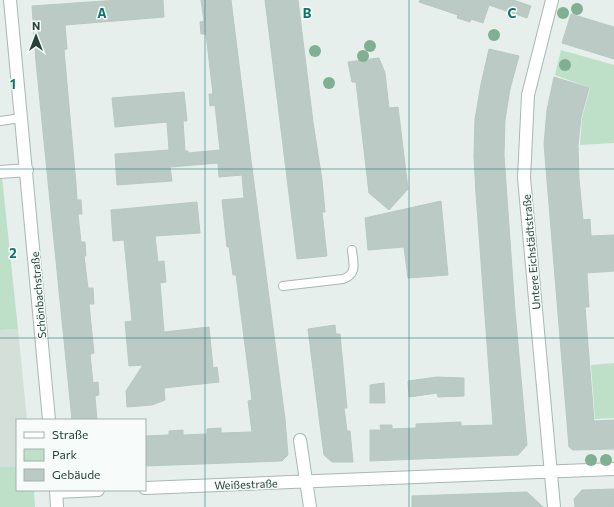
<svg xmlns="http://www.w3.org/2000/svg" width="614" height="507" viewBox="0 0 614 507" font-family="Commissioner,sans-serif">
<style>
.built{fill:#d4dfda}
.green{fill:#bfe0c8}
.building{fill:#bbcac4;stroke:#b8c9c2}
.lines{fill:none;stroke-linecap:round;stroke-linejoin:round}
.service-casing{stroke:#a8b8b2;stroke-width:10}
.minor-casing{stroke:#a8b8b2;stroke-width:14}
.service{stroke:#fff;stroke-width:8}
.minor{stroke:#fff;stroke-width:12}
.tree{fill:#80af93}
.grid{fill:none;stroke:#0f766e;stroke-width:1;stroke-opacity:0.55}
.labels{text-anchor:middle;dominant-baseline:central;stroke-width:3;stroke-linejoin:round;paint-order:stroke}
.street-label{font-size:11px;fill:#24423a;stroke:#f7fbf9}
.grid-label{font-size:13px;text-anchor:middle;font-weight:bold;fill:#0f766e;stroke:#f7fbf9;stroke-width:3;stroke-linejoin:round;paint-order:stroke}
</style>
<rect width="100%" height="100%" fill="#e6efeb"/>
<path class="built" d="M18 329 27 420H17V467H0V330Z"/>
<path class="green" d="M561 50 614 65V143L580 145 582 118 590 88 555 75Z
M0 177H2L18 329 0 330Z
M614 363V418L595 419 591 365Z
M0 467H17V490H34L35 507H0Z"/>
<path class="building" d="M118 0H163L164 17 65 25 67 49 64 50 76 184 77 200H81L82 214H78L81 242H85L86 256H84L88 288H93L94 304H89L94 353 90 354 93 383 98 382 99 395 95 396 97 420H72L36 62 32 6Z
M201 0H231L251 160 285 419 288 455 282 461 145 466V436L169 435V431L183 430V435L207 434V429L221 428V433L252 432 248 401 252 400 236 275H233L229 247H227L222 200 244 198 242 175 219 177 218 163 170 167 172 181 117 185 115 154 169 150 167 122 115 127 112 98 184 92 187 121H183L185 151H188V153L220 150 215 105 210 106 209 94H213L206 34H201L200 22 204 21Z
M265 0H298L313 122 322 180 325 212H322L327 256 297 259Z
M420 0H513L531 6 527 18 489 5 483 23 471 19 470 22 457 18 458 15 419 2Z
M571 14 614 27V59L562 43Z
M489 49 519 56 510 89 505 120 504 155 515 311 527 445 518 455 370 461V430H381L380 425H392V429L416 428V424L461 422V426L493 425 476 194 474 156 475 119 481 84Z
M379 58 385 73 389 108 398 107 408 189 389 210 369 193 356 82H352L348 62Z
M554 77 589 88 581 117 578 145 579 179 583 220 590 219 591 236 614 235V271L587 273 589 307H585L594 421 614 420V449L573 450 569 447 544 144 547 110Z
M441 201 448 275 408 278 404 247 368 250 365 218Z
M197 202 200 233 155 236 158 262 164 261 166 282 160 283 164 332 209 327 213 368 217 367 219 382 164 388 165 400 152 405 127 407 126 391 143 365 129 366 125 322 132 321 124 240 113 241 111 210Z
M335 325 336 334H340L347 408H344L347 431H350L353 462H332L324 455 320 425 308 329Z
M437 377 464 378V396L438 397 437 393 409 397 408 381Z
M384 383 385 403H370V385Z
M614 489V507H575L574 499 582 490Z
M527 492 543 507H412V496Z"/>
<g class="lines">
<g class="service-casing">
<path id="service" d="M0 121 21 118
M283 286 343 279C358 274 353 262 352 250"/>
</g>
<g class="minor-casing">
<path id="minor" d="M10 0 49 420
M552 0 528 95 524 178 554 507
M0 172 27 170
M300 440 310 507
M145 488 614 469
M56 490 57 507
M56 492 98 490"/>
</g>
<use href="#service" class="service"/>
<use href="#minor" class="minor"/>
</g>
<g class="tree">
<circle cx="577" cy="9" r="6"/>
<circle cx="563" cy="13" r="6"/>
<circle cx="494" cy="35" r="6"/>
<circle cx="370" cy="46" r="6"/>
<circle cx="315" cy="51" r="6"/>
<circle cx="363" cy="56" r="6"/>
<circle cx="565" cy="65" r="6"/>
<circle cx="329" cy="83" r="6"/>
<circle cx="591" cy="460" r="6"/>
<circle cx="606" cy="460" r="6"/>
</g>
<path class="grid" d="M205 0V507M409 0V507M0 169H614M0 338H614"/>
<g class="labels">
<g class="street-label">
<text transform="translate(531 252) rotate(-95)">Untere Eichstädtstraße</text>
<text transform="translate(38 295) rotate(-95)">Schönbachstraße</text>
<text transform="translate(246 484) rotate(-2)">Weißestraße</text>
</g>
</g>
<g class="grid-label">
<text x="102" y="18">A</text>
<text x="307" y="18">B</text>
<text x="512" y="18">C</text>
<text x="13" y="89">1</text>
<text x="13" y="258">2</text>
</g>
<rect x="16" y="419" width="130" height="72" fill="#f7fbf9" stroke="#a3b1ad"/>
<rect x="24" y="432" width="20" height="6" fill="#ffffff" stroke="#a3b1ad"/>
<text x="52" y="439" font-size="12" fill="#24423a">Straße</text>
<rect x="24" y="449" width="20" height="12" fill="#bfe0c8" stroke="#a3b1ad"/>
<text x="52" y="459" font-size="12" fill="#24423a">Park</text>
<rect x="24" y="469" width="20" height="12" fill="#bbcac4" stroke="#a3b1ad"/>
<text x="52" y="479" font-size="12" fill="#24423a">Gebäude</text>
<g transform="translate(36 36)" stroke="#f7fbf9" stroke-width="3" paint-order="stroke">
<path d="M0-3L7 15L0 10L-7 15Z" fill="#24423a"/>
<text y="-6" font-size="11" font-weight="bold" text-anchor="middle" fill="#24423a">N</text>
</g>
</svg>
